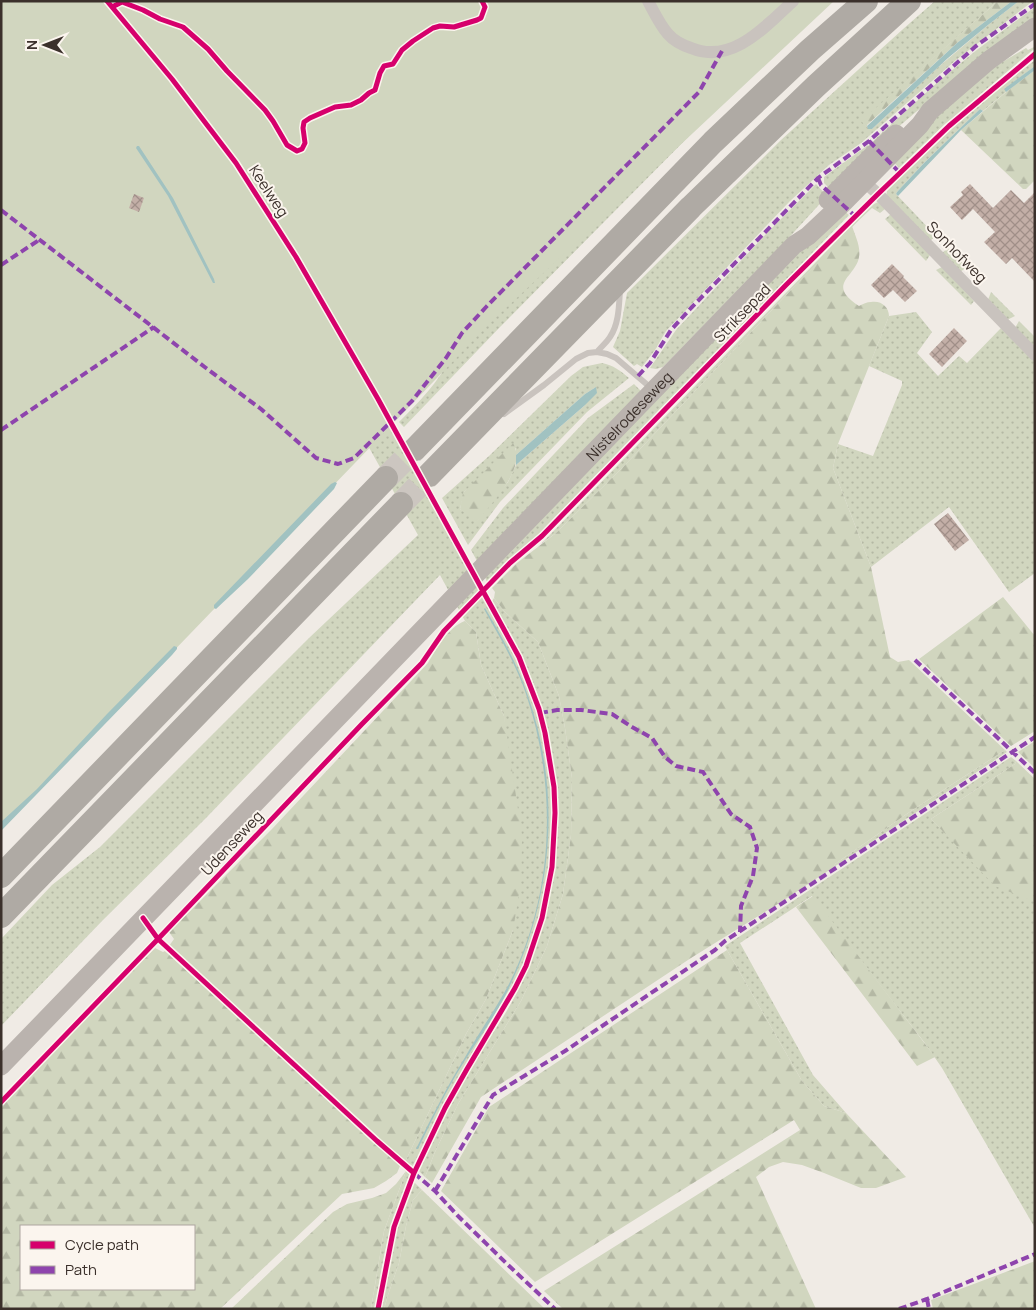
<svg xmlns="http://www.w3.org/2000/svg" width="1036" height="1310" viewBox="0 0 1036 1310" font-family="Manrope,sans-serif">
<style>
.grass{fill:url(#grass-dots);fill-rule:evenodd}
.forest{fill:url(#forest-firs);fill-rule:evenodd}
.green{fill:#d1d6bf}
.water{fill:#a1c2c1}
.building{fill:url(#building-cross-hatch)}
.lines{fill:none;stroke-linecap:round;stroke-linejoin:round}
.highway-tunnel{stroke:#ccc6c0;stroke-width:24;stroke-dasharray:24 12;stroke-linecap:butt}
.lane{stroke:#c9c3be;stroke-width:6}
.street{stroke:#c9c3be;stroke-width:12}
.secondary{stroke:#bab3ae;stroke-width:19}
.highway{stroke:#afaaa4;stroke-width:24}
.quiet{stroke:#8e44ad;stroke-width:4;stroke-dasharray:8 4;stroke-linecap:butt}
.cycleway-casing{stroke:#fbf5ee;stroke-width:8}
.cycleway{stroke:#d6006c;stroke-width:5}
.labels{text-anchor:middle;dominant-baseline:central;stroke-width:4;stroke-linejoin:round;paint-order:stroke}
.street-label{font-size:15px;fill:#3b302b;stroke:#fbf5ee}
</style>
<defs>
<pattern id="grass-dots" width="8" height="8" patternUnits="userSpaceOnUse" patternTransform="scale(1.25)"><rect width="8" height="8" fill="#d1d6bf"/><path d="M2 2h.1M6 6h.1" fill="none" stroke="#b4b8a4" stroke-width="1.8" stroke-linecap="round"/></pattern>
<pattern id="forest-firs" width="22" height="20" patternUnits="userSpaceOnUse" patternTransform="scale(1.25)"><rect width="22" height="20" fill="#d1d6bf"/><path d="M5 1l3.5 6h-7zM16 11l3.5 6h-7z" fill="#b4b8a4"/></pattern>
<pattern id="building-cross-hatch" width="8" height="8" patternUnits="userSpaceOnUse" patternTransform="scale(1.25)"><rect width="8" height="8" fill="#c3afa7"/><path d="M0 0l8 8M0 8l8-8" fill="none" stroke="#a08f88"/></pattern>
</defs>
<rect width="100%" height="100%" fill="#f0ebe5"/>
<path class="grass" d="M935 1H998L862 121 869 129H872L936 69 988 25 1019 1H1033L956 60 861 143 829 165 790 201 666 331 655 350 642 367 637 364 634 366 613 347 620 331 627 293 781 140 902 30Z
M1035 7V18C980 57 929 101 877 145L874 140 939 81 978 49Z
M1034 47 1035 48 944 125 899 168 892 160 942 110 994 67 1026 48 1028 50Z
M1035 60V66L1005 89 1006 92 983 111 980 109 924 163 897 192 896 194 936 236 930 241 886 196 887 191C933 144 983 100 1035 60Z
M707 118 501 326 404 427 399 422C419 402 438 383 451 357Z
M868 145 872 149 832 191 824 183V177Z
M816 184 827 196 784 243 663 367 656 369 650 368 676 330 766 234Z
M878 202 885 209 880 213 872 208C843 234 819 264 790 291L624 466 556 533 541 544 858 219 874 204Z
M842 209 849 215 532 541 510 558 487 582 484 575 599 456Z
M891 214 930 255 926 261 885 219Z
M948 248 967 267 960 272 942 253Z
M942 267 974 301 971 305 936 270Z
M991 292 1015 316 1007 320 988 300Z
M916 312 932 332 917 353 938 376 959 356 967 363 1001 328 1035 362V573L1009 592 949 507 871 567 833 468 838 444 873 456 902 385V381L869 366 889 316Z
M1019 321 1035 337V348L1015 328Z
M602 363C613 365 621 371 629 378L587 412 500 502 468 545 442 498 489 456 571 376 583 367ZM596 387 584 406 516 465 508 482 476 522 472 516 460 509 464 492 516 448V455L585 394Z
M634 384 641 391 477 561 471 550 503 508 588 418Z
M383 414 450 536 460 552V554C473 578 486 602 499 627 505 638 512 649 517 660 524 676 531 693 536 710 563 790 556 887 524 965 508 1001 485 1033 465 1067 446 1098 431 1131 415 1164L413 1166 405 1162 466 1034 486 999 513 930 504 716 481 665 476 632 465 621 440 575 205 819 103 920 1 1026V939L52 885 100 847 309 638 418 535 362 435Z
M494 598 504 611 538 642 559 696 565 728 572 778 571 835 563 894 547 946 521 1001 458 1104 435 1152 425 1177 419 1171C434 1136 450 1101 470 1069 486 1042 506 1016 519 988 564 892 571 782 533 682 522 654 506 627 492 601Z
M1005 750 1007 752 834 867 835 864 911 811Z
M1011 757 1016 761 1015 764 931 819 960 848 1027 897 1035 902V1228L942 1068 924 1042 893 1002 812 896 740 943 813 1075 846 1113 824 1106 802 1081 727 950 725 946Z
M406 1171 410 1175C392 1218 380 1263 376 1309H371L384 1231Z
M414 1182 422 1190 413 1200 406 1226 399 1263 388 1295 384 1309H379L393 1243 399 1223Z"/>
<path class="forest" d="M998 1H1012L957 43 867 125V127L861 121Z
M1035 70V180L1026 189H1023L961 130 1011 88Z
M852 226C855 235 861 247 859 257 856 277 825 284 859 306 863 304 867 302 871 302 881 300 889 307 889 316L838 444 833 468 871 567 890 657 898 662 909 660 1005 750 911 811 835 864 834 867 781 902 691 958 481 1097 432 1183 425 1177 435 1152 458 1104 521 1001 547 946 563 894 571 835 572 778 565 728 559 696 538 642 504 611 494 598 495 592 492 588 517 563 556 533 624 466 790 291 809 272Z
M513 443C528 469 491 503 476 523 471 514 467 515 460 509L463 493Z
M1003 597 1035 636V731L1011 746 919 659Z
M465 621 476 632 481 665 504 716 522 836 521 882 513 930 486 999 466 1034 405 1162 169 946 174 939 169 932 272 829 428 663C437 648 448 627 465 621Z
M1035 741V768L1018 752Z
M1016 761 1035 779V902L995 886 931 819 1015 764Z
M813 896 935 1057 917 1066 796 907Z
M155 948 163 952 165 951 400 1166 397 1173 386 1181 374 1188 342 1194 220 1309H1V1106ZM194 1226V1289H21V1226Z
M727 950 802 1081 824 1106 846 1113 906 1177 876 1188H861L824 1173 802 1165 783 1162 769 1167 756 1177 816 1309H563L544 1291 800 1130 794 1120 535 1282 441 1191 489 1107Z
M406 1171 384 1231 371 1309H231L333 1212 347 1204 372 1198 386 1193 396 1184Z
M422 1190 545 1309H384L388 1295 399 1263 406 1226 413 1200Z
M1035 1261V1309H933L931 1300Z"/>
<path class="green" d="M1 1H834L489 324 1 830Z"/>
<path class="water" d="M1012 1H1019L988 25 948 58 872 129H868L867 126 957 43Z
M1035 66V70L1006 92 1004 89Z
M980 109 983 111 961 130 898 196 896 194 897 192 924 163Z
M137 146H139L173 198 214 279 215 283H213L168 196 136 148Z
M596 387 597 393 584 406 516 465V455L585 394Z
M335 482 337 483 334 489 248 579 216 609 214 608V605L331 484Z
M485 608C501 635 517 663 527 693 563 794 553 903 504 998 490 1024 471 1049 456 1075 442 1099 430 1124 418 1149H416C431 1119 446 1088 464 1059 478 1034 495 1010 509 984 554 895 558 788 526 694 516 664 499 636 484 609Z
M174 646 177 647V649L172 655 1 831V822L37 789 107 714Z"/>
<path class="building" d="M970 184 993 208 1011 190 1024 203 1035 192V282L1012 258 1006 264 984 242 995 232 973 209 962 220 950 207 963 195 961 192Z
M134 194 144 198 139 212 129 208Z
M892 264 904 276 903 277 917 291 905 302 893 290 884 298 871 285Z
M954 328 967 341 942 367 929 354Z
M948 513 969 540 955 551 934 524Z"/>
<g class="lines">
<path class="highway-tunnel" d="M386 478 415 449
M401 504 429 475"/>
<path class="lane" d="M597 352C601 347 607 342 610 337 619 324 619 305 620 290
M504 414 544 385 576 359 588 353 597 352 607 354 616 358 651 388"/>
<path class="street" d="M648 1C654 12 660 25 668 34 674 41 682 45 691 48 732 65 766 26 793 1
M859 177 878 194 1035 355"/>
<g class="secondary">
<path d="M828 200 878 150 896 134"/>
<path id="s1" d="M1 1066 794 245 808 236 842 204 920 125 930 111 988 61 1035 27"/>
</g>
<path class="highway" d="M415 449 713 142 810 50 866 1
M429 475 691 207 816 86 909 1
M1 876 386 478
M1 916 401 504"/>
<path class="quiet" d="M869 141 900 173
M818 178 821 185 855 216
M1 210 206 368 261 409 316 458 338 464 354 458 412 401 446 358 462 333 487 306 699 92 722 51
M1 265 39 240
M638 376 650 363 671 330 691 308 818 178 869 141 976 46 1035 4
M1 430 154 327
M915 660 1035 773
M540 713 557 710H581L612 714 632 727 652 738 665 757 676 766 703 772 731 814 750 827 757 848 753 876 741 906 740 932
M414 1173 435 1191 458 1216 506 1263 555 1309
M435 1191 493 1095 565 1051 715 950 725 941 1035 737
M927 1299 929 1309
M899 1309 927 1299 1035 1254"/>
<g class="cycleway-casing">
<path id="cycleway" d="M107 1 172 79 236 163 296 257 378 399 519 657 539 709 545 733 554 787 555 813 552 867 542 918 526 966 515 988 467 1069 445 1108 414 1173 394 1227 378 1309
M112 7 122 2 143 10 160 19 183 27 208 49 227 71 265 110 273 121 287 145 297 151 302 149 305 143 303 128 304 122 310 118 335 107 351 105 361 100 369 93 375 90 380 73 384 66 393 64 402 50 413 41 433 28 440 26 454 27 477 20 481 18 485 7 482 1
M143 918 158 939 377 1141 414 1173
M1 1102 158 939 362 724 422 663 444 631 510 563 542 536 786 285 878 194 949 126 1035 54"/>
</g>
<use href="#cycleway" class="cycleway"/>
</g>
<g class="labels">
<g class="street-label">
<text transform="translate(269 191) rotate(57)">Keelweg</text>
<text transform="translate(957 252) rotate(46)">Sonhofweg</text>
<text transform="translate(742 313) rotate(-46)">Striksepad</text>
<text stroke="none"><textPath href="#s1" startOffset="904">Nistelrodeseweg</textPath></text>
<text transform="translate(232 843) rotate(-47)">Udenseweg</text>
</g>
</g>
<rect width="1036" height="1310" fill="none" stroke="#3b302b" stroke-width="5"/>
<rect x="20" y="1225" width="175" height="65" fill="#fbf5ee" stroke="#aea6a0"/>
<rect x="30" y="1241" width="25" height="8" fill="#d6006c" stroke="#aea6a0"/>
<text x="65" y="1250" font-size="15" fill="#3b302b">Cycle path</text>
<rect x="30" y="1266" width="25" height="8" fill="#8e44ad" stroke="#aea6a0"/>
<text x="65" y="1275" font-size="15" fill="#3b302b">Path</text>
<g transform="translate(45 45) rotate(270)" stroke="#fbf5ee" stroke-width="4" paint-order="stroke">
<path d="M0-4L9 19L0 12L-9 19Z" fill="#3b302b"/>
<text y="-8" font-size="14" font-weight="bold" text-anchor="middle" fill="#3b302b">N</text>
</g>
</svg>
